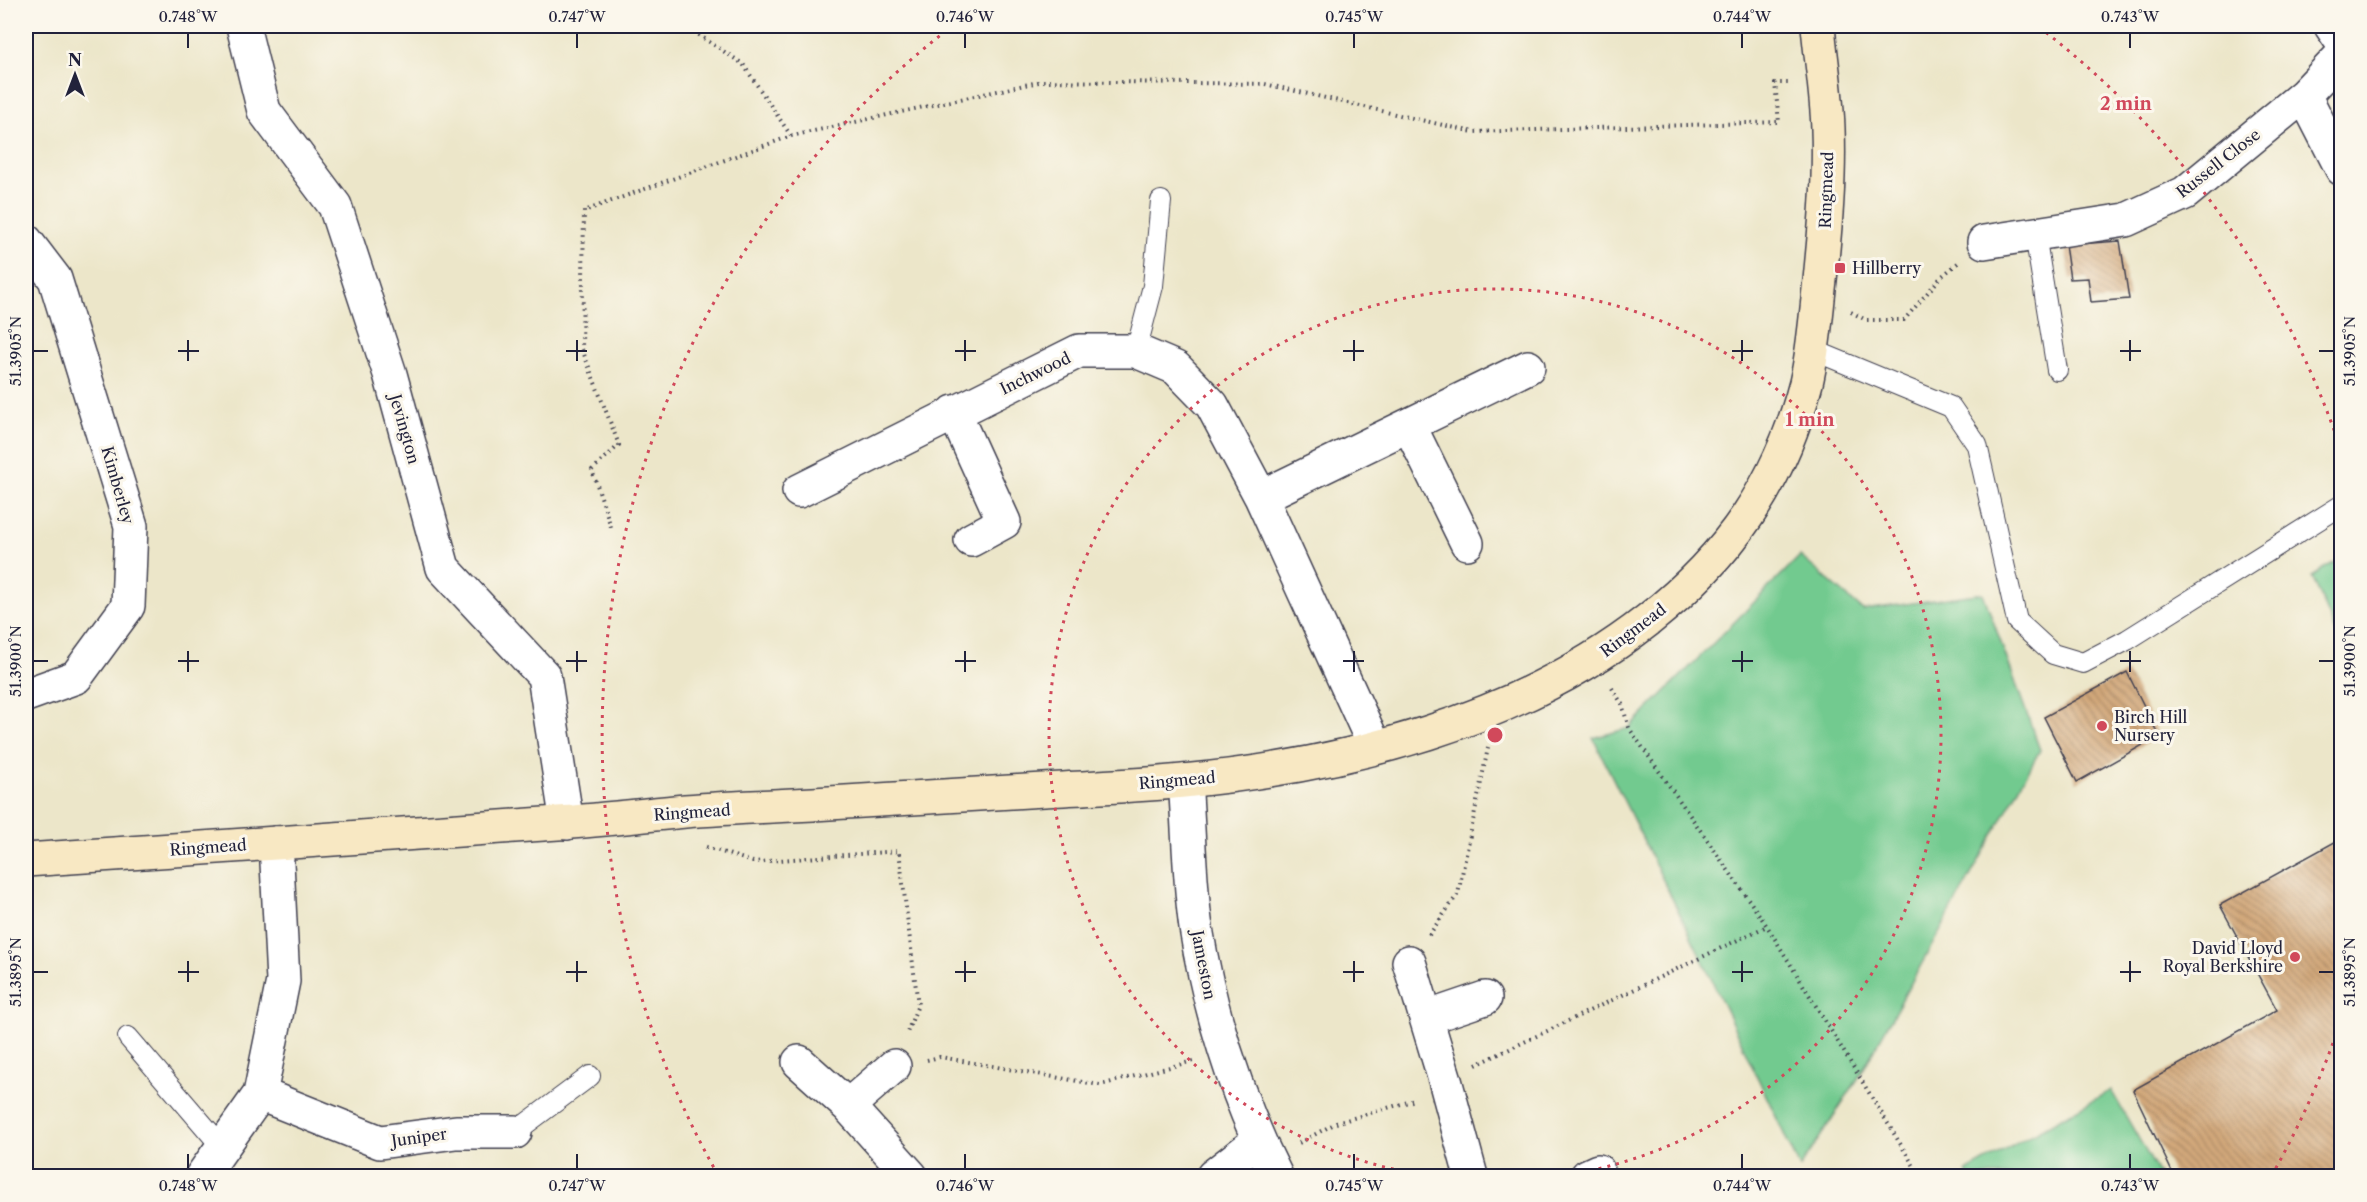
<svg xmlns="http://www.w3.org/2000/svg" width="2367" height="1202" viewBox="0 0 2367 1202" font-family="'Libre Caslon Text',serif">
<style>
.park{fill:#72ca8f;stroke:#4a7665;stroke-width:1.5}
.building{fill:url(#building-back-hatch)}
.lines{fill:none;stroke-linecap:round;stroke-linejoin:round}
.lane-casing{stroke:#403f50;stroke-width:22}
.street-casing{stroke:#403f50;stroke-width:36}
.secondary-casing{stroke:#403f50;stroke-width:36}
.path{stroke:#403f50;stroke-width:4;stroke-dasharray:1.5 4.5;stroke-linecap:butt}
.lane{stroke:#fff;stroke-width:20}
.street{stroke:#fff;stroke-width:33}
.secondary{stroke:#f8e8c3;stroke-width:33}
.ticks{fill:none;stroke:#22223b;stroke-width:2}
.ring{fill:none;stroke:#d1495b;stroke-width:3;stroke-dasharray:3 6}
.poi-dot{fill:#d1495b;stroke:#fbf7ec;stroke-width:2}
.labels{text-anchor:middle;dominant-baseline:central;stroke-width:6;stroke-linejoin:round;paint-order:stroke}
.street-label{font-size:16px;fill:#22223b;stroke:#fbf7ec}
.poi-label{font-size:16px;fill:#22223b;stroke:#fbf7ec;text-anchor:start}
.centre{fill:#d1495b;stroke:#fbf7ec;stroke-width:3}
.ring-label{font-size:18px;text-anchor:middle;font-weight:bold;fill:#d1495b;stroke:#fbf7ec;stroke-width:6;stroke-linejoin:round;paint-order:stroke}
.neatline{fill:none;stroke:#22223b;stroke-width:2}
.ticks-label{font-size:15px;text-anchor:middle;fill:#22223b}
</style>
<defs>
<pattern id="building-back-hatch" width="6" height="6" patternUnits="userSpaceOnUse" patternTransform="scale(1.5)"><rect width="6" height="6" fill="#d2a87a"/><path d="M-1 5l2 2M0 0l6 6M5-1l2 2" fill="none" stroke="#aa8865"/></pattern>
</defs>
<rect width="100%" height="100%" fill="#fbf7ec"/>
<filter id="ink" filterUnits="userSpaceOnUse"><feTurbulence type="fractalNoise" baseFrequency=".0167" numOctaves="2"/><feDisplacementMap in="SourceGraphic" scale="12" xChannelSelector="R" yChannelSelector="G"/><feConvolveMatrix kernelMatrix="1 2 1 2 8 2 1 2 1" color-interpolation-filters="sRGB"/></filter>
<filter id="wash" filterUnits="userSpaceOnUse"><feTurbulence type="fractalNoise" baseFrequency=".008" numOctaves="4" result="noise"/><feDisplacementMap in="SourceGraphic" scale="24" xChannelSelector="R" yChannelSelector="G"/><feGaussianBlur stdDeviation="1.35" result="paint"/><feColorMatrix in="noise" values="0 0 0 0 0 0 0 0 0 0 0 0 0 0 0 0 0 1.4 0 .05"/><feComposite in="paint" operator="in"/></filter>
<g filter="url(#wash)">
<rect width="100%" height="100%" fill="#ece6c9"/>
<path class="park" d="M1800 556 1863 610 1983 593 2040 750 1859 1077 1800 1168 1701 957 1593 738 1629 728Z
M2341 558V644L2312 576Z
M2111 1090 2160 1176H1968L1966 1172Z"/>
<g id="blocks">
<path class="building" d="M2120 241 2129 299 2091 302 2088 278 2070 279 2065 245Z
M2127 672 2159 736 2077 782 2044 717Z
M2342 838V1176H2174L2133 1090 2277 1010 2220 905Z"/>
</g>
</g>
<g filter="url(#ink)">
<use href="#blocks" fill-opacity="0" stroke="#403f50" stroke-width="1.5"/>
<g class="lines">
<g class="lane-casing">
<path id="lane" d="M2035 234 2057 370
M1813 350 1951 407 1977 445 2017 621 2053 654 2083 663 2127 640 2342 505
M1136 351 1153 286 1161 201
M128 1037 223 1148
M515 1132 590 1076"/>
</g>
<g class="street-casing">
<path id="street" d="M243 26 264 111 335 206 390 374 443 568 544 676 567 823
M2331 26 2342 42
M2304 95 2342 169
M26 241 55 279 131 526 128 606 76 677 26 695
M1984 242 2126 220 2185 193 2304 95 2342 55
M954 412 1004 522 971 540
M1409 425 1467 543
M799 491 1079 351H1136L1176 368 1212 405 1261 497 1375 747
M1261 497 1528 367
M1185 781C1189 830 1189 880 1196 928 1210 1014 1237 1099 1276 1176
M1409 962 1445 1080 1471 1176
M1426 1018 1485 998
M799 1062 848 1106 911 1176
M260 1094 380 1142 456 1132H515
M848 1106 894 1066
M202 1176 260 1094 283 981 276 843
M1213 1176 1258 1141
M1587 1176 1598 1171"/>
</g>
<g class="secondary-casing">
<path id="secondary" d="M26 860C203 848 381 836 558 823 600 820 643 815 685 811 728 808 770 806 813 804 890 799 967 794 1044 790 1090 787 1137 786 1183 781 1344 766 1520 721 1648 620 1729 556 1780 484 1806 383 1814 349 1816 315 1820 280 1825 230 1830 179 1828 129 1827 95 1821 60 1818 26"/>
</g>
<path class="path" d="M791 136 1043 81 1265 84 1473 132 1779 122 1775 83H1790
M1851 312 1866 320H1904L1941 277 1958 263
M611 527 592 470 619 445 582 349 584 211 791 136 743 64 685 26
M1612 688 1622 704 1629 728 1767 926 1920 1176
M706 847 753 862 899 851 918 1005 906 1035
M1429 935 1458 894 1488 748
M927 1060 940 1057 1100 1085 1193 1061
M1476 1065 1767 926
M1299 1143 1336 1123 1415 1100"/>
<use href="#lane" class="lane"/>
<use href="#street" class="street"/>
<use href="#secondary" class="secondary"/>
</g>
</g>
<path class="ticks" d="M188 33V48M577 33V48M965 33V48M1354 33V48M1742 33V48M2130 33V48M188 340V361M577 340V361M965 340V361M1354 340V361M1742 340V361M2130 340V361M33 351H48M178 351H199M566 351H587M955 351H976M1343 351H1364M1732 351H1753M2120 351H2141M2319 351H2334M188 651V672M577 651V672M965 651V672M1354 651V672M1742 651V672M2130 651V672M33 661H48M178 661H199M566 661H587M955 661H976M1343 661H1364M1732 661H1753M2120 661H2141M2319 661H2334M188 961V982M577 961V982M965 961V982M1354 961V982M1742 961V982M2130 961V982M33 972H48M178 972H199M566 972H587M955 972H976M1343 972H1364M1732 972H1753M2120 972H2141M2319 972H2334M188 1154V1169M577 1154V1169M965 1154V1169M1354 1154V1169M1742 1154V1169M2130 1154V1169"/>
<g class="ring">
<path d="M1429 1176A446 446 0 1 1 1561 1176"/>
<path d="M2339 1026A893 893 0 0 1 2272 1175M718 1175A893 893 0 0 1 951 27M2039 27A893 893 0 0 1 2339 444"/>
</g>
<g class="poi-dot">
<rect x="1834" y="262" width="12" height="12" rx="3"/>
<circle cx="2102" cy="726" r="6"/>
<circle cx="2295" cy="957" r="6"/>
</g>
<g class="labels">
<g class="street-label">
<text transform="translate(2218 163) rotate(-38)">Russell Close</text>
<text transform="translate(1826 190) rotate(-88)">Ringmead</text>
<text transform="translate(1035 373) rotate(-26)">Inchwood</text>
<text transform="translate(405 429) rotate(74)">Jevington</text>
<text transform="translate(118 485) rotate(74)">Kimberley</text>
<text transform="translate(1633 630) rotate(-37)">Ringmead</text>
<text transform="translate(1177 780) rotate(-5)">Ringmead</text>
<text transform="translate(692 812) rotate(-4)">Ringmead</text>
<text transform="translate(208 847) rotate(-4)">Ringmead</text>
<text transform="translate(1204 965) rotate(79)">Jameston</text>
<text transform="translate(419 1137) rotate(-8)">Juniper</text>
</g>
<g class="poi-label">
<text x="1852" y="268">Hillberry</text>
<text x="2114" y="717">Birch Hill<tspan x="2114" dy="18">Nursery</tspan></text>
<text x="2283" y="948" text-anchor="end">David Lloyd<tspan x="2283" dy="18">Royal Berkshire</tspan></text>
</g>
</g>
<circle cx="1495" cy="735" r="9" class="centre"/>
<g class="ring-label">
<text x="2126" y="110">2 min</text>
<text x="1810" y="426">1 min</text>
</g>
<rect width="2367" height="1202" fill="none" stroke="#fbf7ec" stroke-width="66"/>
<g transform="translate(75 75)" stroke="#fbf7ec" stroke-width="4.5" paint-order="stroke">
<path d="M0-4.5L10 22L0 15L-10 22Z" fill="#22223b"/>
<text y="-9" font-size="16" font-weight="bold" text-anchor="middle" fill="#22223b">N</text>
</g>
<rect x="33" y="33" width="2301" height="1136" class="neatline"/>
<g class="ticks-label">
<text x="188" y="22">0.748°W</text>
<text x="577" y="22">0.747°W</text>
<text x="965" y="22">0.746°W</text>
<text x="1354" y="22">0.745°W</text>
<text x="1742" y="22">0.744°W</text>
<text x="2130" y="22">0.743°W</text>
<text transform="translate(16 351) rotate(-90)" y="5">51.3905°N</text>
<text transform="translate(2350 351) rotate(-90)" y="5">51.3905°N</text>
<text transform="translate(16 661) rotate(-90)" y="5">51.3900°N</text>
<text transform="translate(2350 661) rotate(-90)" y="5">51.3900°N</text>
<text transform="translate(16 972) rotate(-90)" y="5">51.3895°N</text>
<text transform="translate(2350 972) rotate(-90)" y="5">51.3895°N</text>
<text x="188" y="1191">0.748°W</text>
<text x="577" y="1191">0.747°W</text>
<text x="965" y="1191">0.746°W</text>
<text x="1354" y="1191">0.745°W</text>
<text x="1742" y="1191">0.744°W</text>
<text x="2130" y="1191">0.743°W</text>
</g>
</svg>
